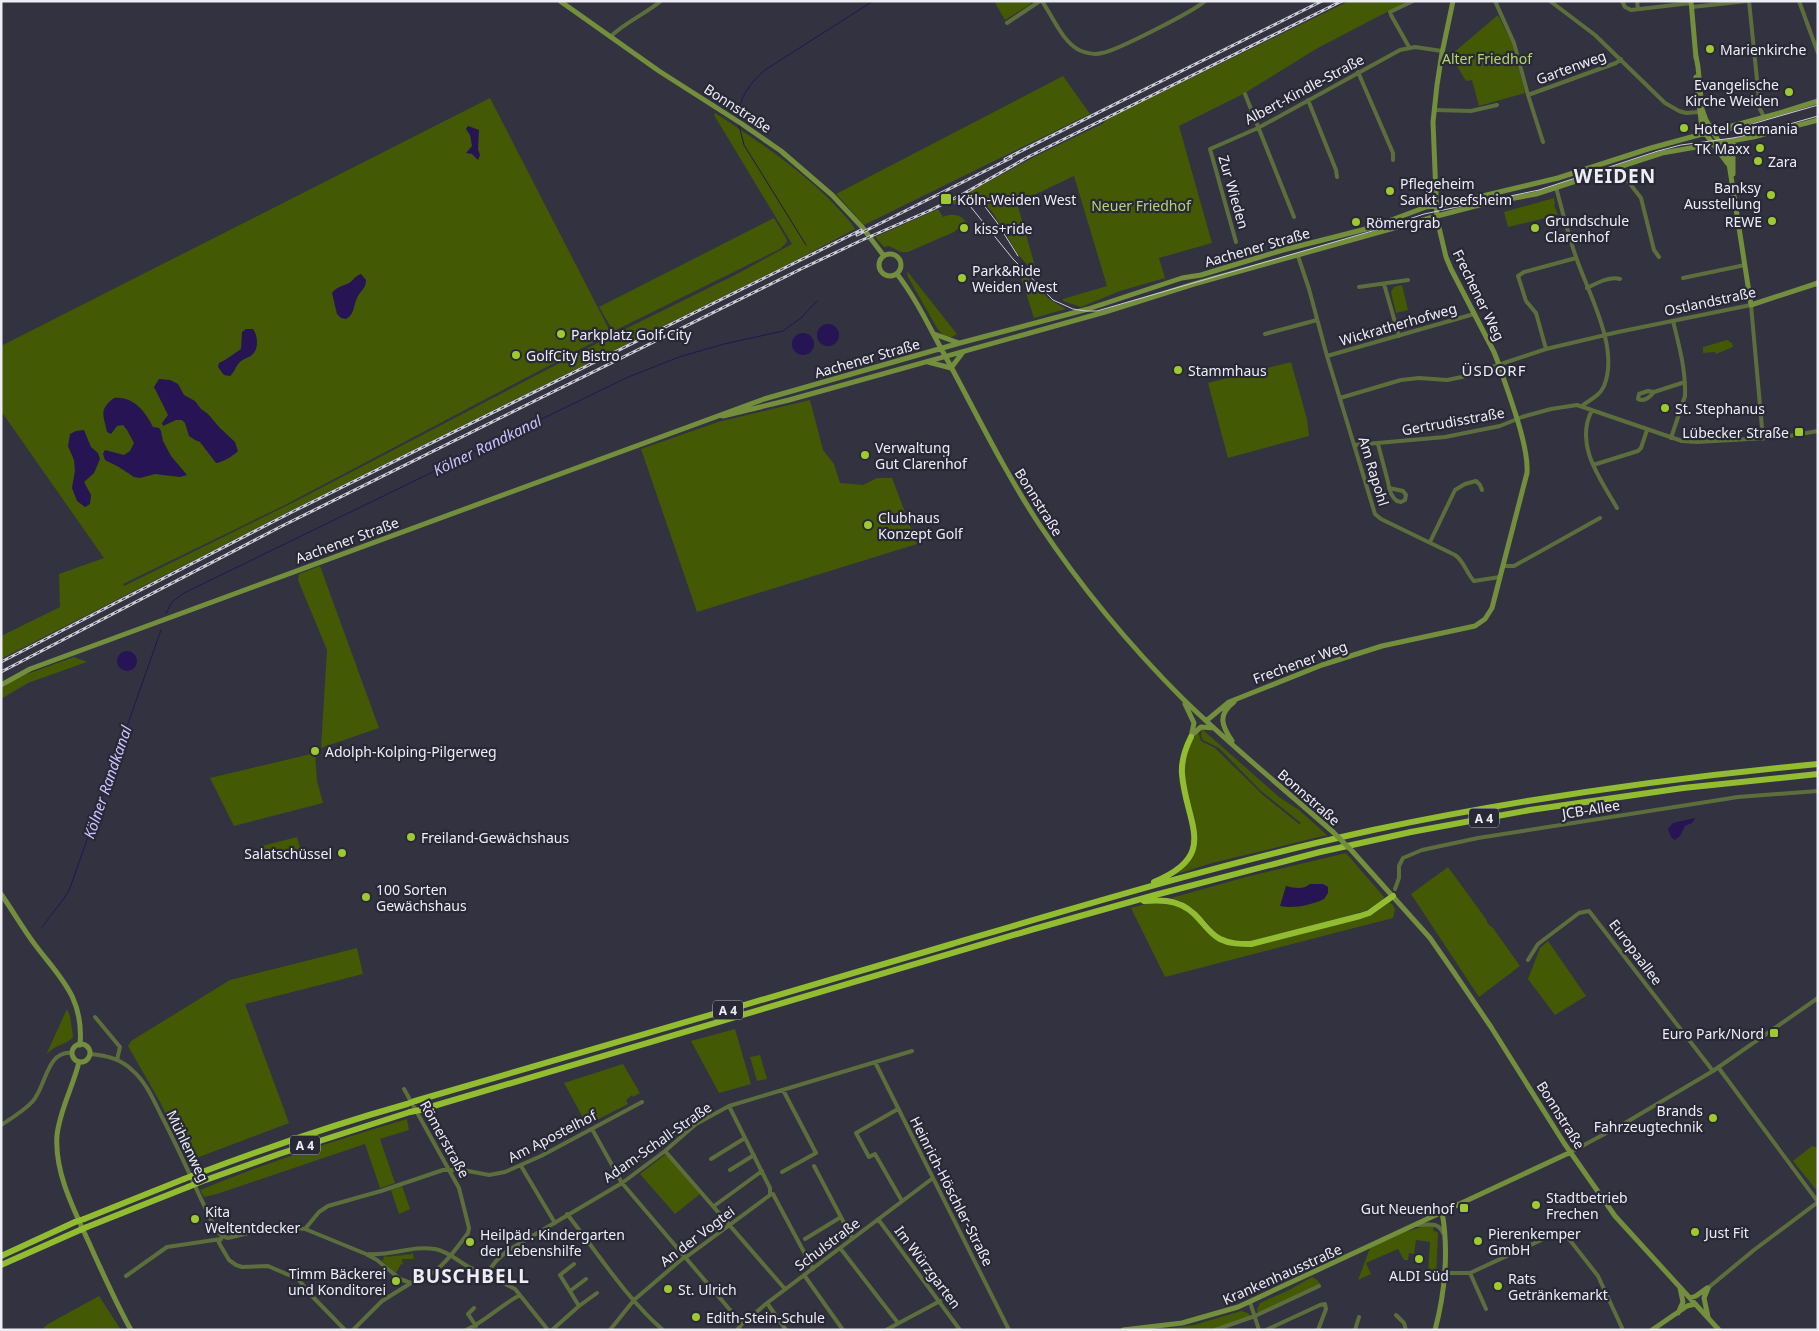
<svg xmlns="http://www.w3.org/2000/svg" width="1819" height="1331" viewBox="0 0 1819 1331" font-family="'Noto Sans',sans-serif">
<style>
.green{fill:#435904}
.water{fill:#261454}
.lines{fill:none;stroke-linecap:round;stroke-linejoin:round}
.stream{stroke:#261454;stroke-width:1}
.street{stroke:#5d6e3d;stroke-width:4}
.secondary{stroke:#738e3c;stroke-width:5}
.highway{stroke:#93bd30;stroke-width:6}
.tram{stroke:#cdccd6;stroke-width:1}
.rail-casing{stroke:#cdccd6;stroke-width:3}
.rail{stroke:#292836;stroke-width:1;stroke-dasharray:4;stroke-linecap:butt}
.secondary-bridge{stroke:#738e3c;stroke-width:5}
.highway-bridge{stroke:#93bd30;stroke-width:6}
.poi-dot{fill:#9dca2f;stroke:#292836;stroke-width:2}
.labels{text-anchor:middle;dominant-baseline:central;stroke-width:4.5;stroke-linejoin:round;paint-order:stroke}
.shield{fill:#292836;stroke:#b3b2bc;stroke-width:1}
.shield-label{font-size:12px;font-weight:bold;fill:#eeedf6}
.poi-label{font-size:14px;fill:#eeedf6;stroke:#292836;text-anchor:start}
.park-label{font-size:14px;fill:#b3d76e;stroke:#292836}
.street-label{font-size:14px;fill:#eeedf6;stroke:#292836}
.neighbourhood-label{font-size:15px;letter-spacing:1px;fill:#eeedf6;stroke:#292836}
.water-label{font-size:15px;font-style:italic;fill:#c9c3ff;stroke:#292836}
.district-label{font-size:19px;font-weight:bold;letter-spacing:1px;fill:#eeedf6;stroke:#292836}
</style>
<rect width="100%" height="100%" fill="#333240"/>
<path class="green" d="M994 1H1029L1031 4 1005 20Z
M1349 1H1408L1316 49 1245 93 1179 126 1212 243 1159 258 1165 278 1120 291 1081 307 1063 301V299L1107 286 1074 176 1017 203 1038 277 1017 253 993 213 978 195 958 205 949 203 1036 156 1104 123 1105 120Z
M1498 15 1512 43 1525 93 1479 106 1472 80 1466 81 1451 56 1452 54Z
M1063 76 1090 114 864 225 836 194Z
M490 98 611 333 285 505 123 584 124 586 298 500 613 335 735 275 792 244 714 115 715 113C756 140 798 167 832 202 840 211 849 219 855 229L791 263 288 512 1 659V636L60 607 59 574 104 558 1 411V346Z
M1554 198 1555 204 1554 205 1558 215 1508 227 1504 212Z
M938 209 943 217C952 213 962 214 967 224L960 227 954 232 908 252H901L889 246 884 247 875 237Z
M774 218 786 238 787 242 780 249 616 330 612 329 599 307Z
M1018 268 1049 299 1066 309 1034 318Z
M907 271 957 334 950 338 942 334 937 328 908 277Z
M1402 285 1408 310 1396 313 1391 292 1394 287Z
M1727 340 1732 343 1733 347 1716 354 1715 352 1703 353V347Z
M1291 362 1307 419 1309 436 1228 458 1208 383Z
M810 400 823 450 834 464 840 483 863 485 877 478H892L917 544 697 612 641 449 718 422Z
M320 566 379 728 321 748 327 650 298 580 299 574Z
M74 657 87 662 28 683 1 699V688L19 677Z
M1202 729 1279 797 1299 810 1327 835 1212 863 1177 874C1185 868 1189 862 1192 852 1205 819 1178 792 1185 759 1187 749 1193 739 1198 731L1201 741 1215 748 1263 795 1299 824 1301 823 1260 790 1219 748 1203 740 1201 736Z
M315 753 317 781 323 803 234 826 210 778Z
M297 837 301 851 261 861 258 847Z
M1346 853 1384 897 1383 900 1365 911 1254 941C1215 945 1216 928 1192 908 1185 903 1178 900 1171 898L1246 877Z
M1448 867 1486 919 1488 924 1493 928 1520 966 1479 997 1411 894Z
M1164 902C1171 904 1181 906 1187 910 1208 924 1213 945 1242 947L1373 914 1389 903 1392 904 1395 909 1393 918 1165 977 1131 908 1149 903Z
M1548 941 1586 996 1555 1015 1528 979 1540 948Z
M357 948 363 974 245 1004 289 1123 194 1159H188L160 1102 128 1046 131 1041 230 980Z
M67 1009 70 1016 73 1037C67 1045 55 1044 46 1055Z
M735 1029 751 1084 719 1093 691 1041Z
M760 1055 767 1079 757 1081 750 1057Z
M623 1064 640 1093 633 1097 632 1095 626 1100 628 1104 587 1125 564 1083Z
M407 1119 409 1130 380 1139 395 1183 380 1188 365 1144 217 1194 204 1197 200 1190C268 1162 337 1140 407 1119Z
M1812 1146 1818 1148V1192L1793 1161Z
M666 1154 700 1194 675 1214 640 1174Z
M402 1186 410 1209 399 1214 391 1190Z
M1428 1225 1434 1226 1433 1230 1438 1233 1436 1279 1432 1278V1275H1428L1430 1242 1416 1240 1414 1254 1409 1253 1408 1260H1404L1398 1249 1366 1263 1371 1274 1358 1280 1370 1248 1405 1232Z
M412 1251 414 1259H402L403 1265 401 1264 396 1273 382 1261 385 1256 386 1255V1257L412 1254Z
M1312 1277 1317 1280 1320 1284 1258 1313 1257 1310 1260 1303 1289 1290Z
M99 1296 121 1330H41L48 1324Z
M1241 1311 1248 1313 1251 1317 1212 1330H1157L1194 1325Z"/>
<path class="water" d="M468 126 479 130 478 149 480 155 478 160 472 154 466 153 472 146 470 135 466 129Z
M361 274 366 280C366 289 360 291 357 298 353 306 355 314 346 319L341 318 337 314 332 293C337 287 340 287 347 284 353 282 354 276 361 274Z
M817 335a11 11 0 1 1 22 0a11 11 0 1 1-22 0Z
M246 329H253C258 336 259 349 252 355 248 358 242 359 239 363 235 367 235 372 230 376L224 375 218 367 219 363 225 360 241 349 242 332Z
M792 344a11 11 0 1 1 22 0a11 11 0 1 1-22 0Z
M159 379 170 380 178 384 184 395 195 401 201 409 208 414 220 428 235 442 238 451C233 456 223 462 216 463L200 442 195 440 189 436 185 423 182 420H176L163 426 162 423 168 415 154 387Z
M114 398C133 396 145 411 153 427L159 428 161 431 163 441 171 456 187 475 180 477 155 474 140 478 134 477 119 467 105 460 103 454 105 450 124 455 130 451 134 443 127 430 123 425 117 426 111 434 107 432C104 416 98 410 114 398Z
M84 430 91 447 98 453 100 459 94 473 84 482 91 495 90 504 85 507 77 501 72 488 75 471 74 460 68 446 70 434 76 431Z
M117 661a10 10 0 1 1 20 0a10 10 0 1 1-20 0Z
M1695 818 1692 823 1685 826 1680 836 1675 840 1671 837 1668 829 1673 823Z
M1310 884H1323L1328 887V893L1324 899C1311 905 1294 909 1280 906L1286 886C1294 888 1303 890 1310 884Z"/>
<g class="lines">
<path class="stream" d="M738 118C739 97 750 83 765 70L873 1
M739 125 744 145 806 245
M166 613 172 602 184 593 626 378 679 357 724 344 783 331 801 318 817 301
M42 927 65 897 70 888 161 630"/>
<path class="street" d="M1042 1C1053 17 1062 41 1079 50 1086 53 1095 55 1102 53 1116 51 1194 11 1205 1
M1495 1 1514 43 1528 95 1616 63 1621 59
M1550 1 1595 35 1665 103 1679 111 1686 113 1699 112
M1622 1 1625 7 1631 10 1691 3
M1637 1 1638 9
M1749 1 1760 109 1764 117
M1799 1 1818 53
M1692 7 1747 1
M1390 12 1413 1
M1391 15 1409 47
M1007 23 1040 1
M610 37C624 23 645 14 661 1
M1358 72 1393 153V160
M1245 94 1294 217
M1528 95 1543 142
M1308 100 1336 170 1337 177
M1434 110 1471 111 1497 105
M1621 166 1624 176 1641 198 1654 250 1659 257
M1556 187C1562 210 1568 234 1576 257 1588 293 1620 348 1604 386 1599 397 1590 399 1582 406
M1236 242 1210 149 1258 128 1400 50 1415 47 1442 51
M1298 256 1309 289 1327 356 1375 514 1381 519 1455 555C1465 562 1466 573 1474 581L1500 577
M1683 278 1745 265
M1384 284 1399 336
M1359 287 1408 280
M1587 288C1597 283 1610 276 1620 279
M1265 334 1317 320
M1546 349 1536 313 1526 301 1518 276 1524 272 1576 258
M1327 356 1474 314
M1654 392C1650 397 1644 402 1638 399L1639 394 1648 391 1654 392 1685 382
M1340 398 1401 380 1419 378 1447 380 1462 377 1546 349 1618 332 1751 305 1763 439
M1592 410C1574 445 1600 478 1617 508
M1671 438 1685 396C1686 371 1679 345 1673 321
M1378 444 1388 482C1389 489 1391 497 1397 501L1401 502 1405 500 1406 495 1403 491 1389 488
M1355 445 1445 437 1500 426 1522 417 1551 409 1577 405 1682 441 1697 442 1783 437 1818 431
M1593 465 1638 451 1641 448 1647 430
M1430 542 1455 490 1465 484 1476 481 1480 485 1482 490
M1503 566H1514L1600 518
M1395 889 1399 878V866L1403 858 1422 850 1478 838 1738 797 1818 791
M1528 960 1538 944 1579 913 1589 911 1713 1071
M95 1017 120 1047 117 1060
M90 1054C105 1055 121 1059 132 1070 146 1082 153 1099 161 1115 181 1153 197 1192 216 1230L222 1236 228 1238 278 1226 305 1229 366 1254 377 1260 400 1279 411 1283C437 1277 453 1253 468 1233L469 1228 459 1188 404 1089
M875 1062 1009 1330
M1718 1067 1818 1202
M898 1109 856 1133 869 1157 875 1154 902 1201
M1 1125C12 1118 24 1111 33 1101 46 1086 47 1050 72 1053
M592 1129 622 1183 742 1324
M665 1151 785 1289
M1571 1152 1625 1123 1713 1071 1818 998
M711 1159 745 1138
M521 1166 555 1223
M814 1166 852 1238
M730 1170 754 1155
M782 1172 816 1153 783 1090
M773 1194 813 1269
M714 1206 762 1171
M567 1214C597 1252 626 1298 663 1330
M878 1219 960 1330
M1417 1225C1428 1225 1438 1221 1443 1233
M305 1229 319 1212 328 1206 381 1191 443 1170H463L489 1175 505 1172 541 1156 642 1102
M220 1239 219 1243 229 1260 236 1265 242 1267 268 1266 298 1279 311 1295 345 1330
M805 1239 841 1217
M840 1248 898 1323
M369 1254C391 1256 413 1245 435 1249 453 1252 465 1270 484 1272
M490 1269 496 1261 507 1251 622 1183 665 1151 696 1124 729 1106 912 1051
M484 1272 486 1276H490L515 1289 548 1330
M1444 1273H1470L1552 1235C1559 1234 1563 1235 1569 1239L1598 1276 1623 1330
M1470 1273 1486 1309
M804 1275 843 1330
M126 1276 167 1247 221 1239
M1708 1288 1754 1250 1818 1202
M570 1291 586 1279
M1250 1302 1259 1330
M767 1303 786 1330
M579 1306 597 1293
M474 1308 468 1314 476 1326
M1396 1315 1404 1323 1406 1330
M353 1330 382 1301 411 1283
M466 1330C486 1321 501 1305 520 1295
M552 1330 579 1306 560 1275 574 1264
M610 1330 634 1300 682 1259 689 1255 770 1195V1188L729 1106
M737 1330 742 1324 767 1303 933 1178
M886 1330 940 1301
M1215 1330 1255 1316 1319 1286
M1266 1330 1320 1305 1325 1304 1326 1309 1318 1330
M1355 1330 1359 1317"/>
<path class="secondary" d="M560 1 659 71 742 124 781 151 832 195 862 227 884 256
M1691 1 1696 58
M1696 56 1698 67 1702 109 1706 120 1728 157 1751 305 1818 283
M1696 77 1702 129 1728 164
M1733 174V147L1734 141
M879 265a11 11 0 1 1 22 0a11 11 0 1 1-22 0Z
M897 274C918 301 932 333 949 363 978 417 1005 472 1039 524 1081 587 1130 646 1183 699 1231 746 1283 788 1333 832
M934 334 959 343
M928 362 951 368
M951 368 963 352
M723 416 789 400 1105 312 1194 284 1437 216 1487 203 1536 194 1662 153 1753 137 1818 120
M1 685 30 669 764 399 960 343 1088 309 1182 278 1201 275 1283 250 1370 228 1426 207 1449 204 1558 178 1651 148 1783 112 1818 101
M1185 704 1194 723 1191 737
M1206 721 1229 702 1322 665 1382 646 1475 626 1485 619 1492 608 1527 473C1529 445 1508 393 1499 365L1494 352 1451 269 1446 257 1437 219 1433 122 1437 85 1442 53 1453 1
M1193 734 1201 727 1214 728
M1232 741C1222 726 1217 715 1234 702
M1353 852 1430 938 1453 971 1491 1027 1564 1143 1615 1216 1719 1330
M1 894C13 911 23 929 36 946 61 979 84 998 80 1045
M72 1053a9 9 0 1 1 18 0a9 9 0 1 1-18 0Z
M79 1062C73 1087 60 1109 57 1135 54 1176 78 1217 94 1254 106 1280 117 1305 131 1330
M1708 1288 1704 1298 1708 1317
M1690 1298 1696 1296 1707 1288
M1678 1313 1683 1302 1680 1288
M1123 1330 1182 1323 1238 1307 1571 1152
M1435 1330C1445 1293 1449 1250 1442 1212
M1652 1330 1687 1306 1695 1304"/>
<path class="highway" d="M1154 882C1220 855 1186 824 1182 774 1181 761 1185 749 1191 737
M1144 901C1167 899 1184 901 1200 920 1206 927 1212 935 1220 939 1230 944 1240 944 1251 944L1360 916 1369 913 1393 896
M415 1101C594 1050 773 996 952 944 1091 903 1231 861 1373 830 1520 799 1668 778 1818 764
M420 1110 1034 929 1155 895 1320 852 1411 832 1530 810 1683 788 1818 774
M197 1174C266 1148 336 1124 407 1104
M200 1182 279 1154 410 1112
M84 1219 184 1179
M87 1227 188 1187
M1 1256 75 1222
M1 1265 80 1230"/>
<path class="tram" d="M1717 134 1818 105
M979 199 996 221 1018 256
M970 206 1013 259 1053 300 1073 309 1086 311H1097L1379 229 1424 214 1539 190 1658 151 1681 145 1733 138 1765 131 1818 116"/>
<g class="rail-casing">
<path id="rail" d="M1005 159 1322 1
M857 235 1011 158
M1 662 290 513 861 230
M1 672 282 526 801 269 860 241 931 210 963 194 1028 157 1342 1"/>
</g>
<use href="#rail" class="rail"/>
<path class="secondary-bridge" d="M1333 832 1353 852"/>
<path class="highway-bridge" d="M407 1104 415 1101
M410 1112 420 1110
M184 1179 197 1174
M188 1187 200 1182
M75 1222 84 1219
M80 1230 87 1227"/>
</g>
<g class="poi-dot">
<circle cx="1710" cy="49" r="5"/>
<circle cx="1789" cy="92" r="5"/>
<circle cx="1684" cy="128" r="5"/>
<circle cx="1760" cy="148" r="5"/>
<circle cx="1758" cy="161" r="5"/>
<circle cx="1390" cy="191" r="5"/>
<circle cx="1771" cy="195" r="5"/>
<rect x="940" y="193" width="12" height="12" rx="2.5"/>
<circle cx="1772" cy="221" r="5"/>
<circle cx="1356" cy="222" r="5"/>
<circle cx="964" cy="228" r="5"/>
<circle cx="1535" cy="228" r="5"/>
<circle cx="962" cy="278" r="5"/>
<circle cx="561" cy="334" r="5"/>
<circle cx="516" cy="355" r="5"/>
<circle cx="1178" cy="370" r="5"/>
<circle cx="1665" cy="408" r="5"/>
<rect x="1794" y="427" width="10" height="10" rx="2.5"/>
<circle cx="865" cy="455" r="5"/>
<circle cx="868" cy="525" r="5"/>
<circle cx="315" cy="751" r="5"/>
<circle cx="411" cy="837" r="5"/>
<circle cx="342" cy="853" r="5"/>
<circle cx="366" cy="897" r="5"/>
<rect x="1769" y="1028" width="10" height="10" rx="2.5"/>
<circle cx="1713" cy="1118" r="5"/>
<circle cx="1536" cy="1205" r="5"/>
<rect x="1459" y="1203" width="10" height="10" rx="2.5"/>
<circle cx="195" cy="1219" r="5"/>
<circle cx="1695" cy="1232" r="5"/>
<circle cx="1478" cy="1241" r="5"/>
<circle cx="470" cy="1242" r="5"/>
<circle cx="1419" cy="1259" r="5"/>
<circle cx="396" cy="1281" r="5"/>
<circle cx="1498" cy="1286" r="5"/>
<circle cx="668" cy="1289" r="5"/>
<circle cx="696" cy="1317" r="5"/>
</g>
<g class="labels">
<g class="shield">
<rect x="1469" y="808.5" width="30" height="19" rx="4"/>
<rect x="713" y="1000.5" width="30" height="19" rx="4"/>
<rect x="290" y="1135.5" width="30" height="19" rx="4"/>
</g>
<g class="shield-label">
<text x="1484" y="818">A 4</text>
<text x="728" y="1010">A 4</text>
<text x="305" y="1145">A 4</text>
</g>
<g class="poi-label">
<text x="1720" y="49">Marienkirche</text>
<text x="1779" y="84" text-anchor="end">Evangelische<tspan x="1779" dy="16">Kirche Weiden</tspan></text>
<text x="1694" y="128">Hotel Germania</text>
<text x="1750" y="148" text-anchor="end">TK Maxx</text>
<text x="1768" y="161">Zara</text>
<text x="1400" y="183">Pflegeheim<tspan x="1400" dy="16">Sankt Josefsheim</tspan></text>
<text x="1761" y="187" text-anchor="end">Banksy<tspan x="1761" dy="16">Ausstellung</tspan></text>
<text x="957" y="199">Köln-Weiden West</text>
<text x="1545" y="220">Grundschule<tspan x="1545" dy="16">Clarenhof</tspan></text>
<text x="1762" y="221" text-anchor="end">REWE</text>
<text x="1366" y="222">Römergrab</text>
<text x="974" y="228">kiss+ride</text>
<text x="972" y="270">Park&amp;Ride<tspan x="972" dy="16">Weiden West</tspan></text>
<text x="571" y="334">Parkplatz Golf City</text>
<text x="526" y="355">GolfCity Bistro</text>
<text x="1188" y="370">Stammhaus</text>
<text x="1675" y="408">St. Stephanus</text>
<text x="1789" y="432" text-anchor="end">Lübecker Straße</text>
<text x="875" y="447">Verwaltung<tspan x="875" dy="16">Gut Clarenhof</tspan></text>
<text x="878" y="517">Clubhaus<tspan x="878" dy="16">Konzept Golf</tspan></text>
<text x="325" y="751">Adolph-Kolping-Pilgerweg</text>
<text x="421" y="837">Freiland-Gewächshaus</text>
<text x="332" y="853" text-anchor="end">Salatschüssel</text>
<text x="376" y="889">100 Sorten<tspan x="376" dy="16">Gewächshaus</tspan></text>
<text x="1764" y="1033" text-anchor="end">Euro Park/Nord</text>
<text x="1703" y="1110" text-anchor="end">Brands<tspan x="1703" dy="16">Fahrzeugtechnik</tspan></text>
<text x="1546" y="1197">Stadtbetrieb<tspan x="1546" dy="16">Frechen</tspan></text>
<text x="1454" y="1208" text-anchor="end">Gut Neuenhof</text>
<text x="205" y="1211">Kita<tspan x="205" dy="16">Weltentdecker</tspan></text>
<text x="1705" y="1232">Just Fit</text>
<text x="1488" y="1233">Pierenkemper<tspan x="1488" dy="16">GmbH</tspan></text>
<text x="480" y="1234">Heilpäd. Kindergarten<tspan x="480" dy="16">der Lebenshilfe</tspan></text>
<text x="386" y="1273" text-anchor="end">Timm Bäckerei<tspan x="386" dy="16">und Konditorei</tspan></text>
<text x="1419" y="1275" text-anchor="middle">ALDI Süd</text>
<text x="1508" y="1278">Rats<tspan x="1508" dy="16">Getränkemarkt</tspan></text>
<text x="678" y="1289">St. Ulrich</text>
<text x="706" y="1317">Edith-Stein-Schule</text>
</g>
<g class="park-label">
<text x="1487" y="58">Alter Friedhof</text>
<text x="1141" y="205">Neuer Friedhof</text>
</g>
<g class="street-label">
<text transform="translate(1571 67) rotate(-20)">Gartenweg</text>
<text transform="translate(1304 89) rotate(-28)">Albert-Kindle-Straße</text>
<text transform="translate(738 108) rotate(33)">Bonnstraße</text>
<text transform="translate(1234 192) rotate(74)">Zur Wieden</text>
<text transform="translate(1257 247) rotate(-16)">Aachener Straße</text>
<text transform="translate(1479 295) rotate(64)">Frechener Weg</text>
<text transform="translate(1710 301) rotate(-12)">Ostlandstraße</text>
<text transform="translate(1398 324) rotate(-16)">Wickratherhofweg</text>
<text transform="translate(867 358) rotate(-16)">Aachener Straße</text>
<text transform="translate(1453 421) rotate(-10)">Gertrudisstraße</text>
<text transform="translate(1374 471) rotate(73)">Am Rapohl</text>
<text transform="translate(1039 502) rotate(58)">Bonnstraße</text>
<text transform="translate(347 540) rotate(-20)">Aachener Straße</text>
<text transform="translate(1300 662) rotate(-20)">Frechener Weg</text>
<text transform="translate(1309 797) rotate(41)">Bonnstraße</text>
<text transform="translate(1591 809) rotate(-9)">JCB-Allee</text>
<text transform="translate(1636 952) rotate(53)">Europaallee</text>
<text transform="translate(1561 1115) rotate(58)">Bonnstraße</text>
<text transform="translate(552 1136) rotate(-27)">Am Apostelhof</text>
<text transform="translate(445 1139) rotate(61)">Römerstraße</text>
<text transform="translate(657 1142) rotate(-35)">Adam-Schall-Straße</text>
<text transform="translate(188 1146) rotate(64)">Mühlenweg</text>
<text transform="translate(952 1191) rotate(63)">Heinrich-Höschler-Straße</text>
<text transform="translate(697 1236) rotate(-37)">An der Vogtei</text>
<text transform="translate(827 1244) rotate(-37)">Schulstraße</text>
<text transform="translate(928 1267) rotate(53)">Im Würzgarten</text>
<text transform="translate(1282 1274) rotate(-24)">Krankenhausstraße</text>
</g>
<g class="neighbourhood-label">
<text x="1494" y="370">ÜSDORF</text>
</g>
<g class="water-label">
<text transform="translate(487 445) rotate(-26)">Kölner Randkanal</text>
<text transform="translate(107 782) rotate(-71)">Kölner Randkanal</text>
</g>
<g class="district-label">
<text x="1615" y="176">WEIDEN</text>
<text x="471" y="1276">BUSCHBELL</text>
</g>
</g>
<rect width="1819" height="1331" fill="none" stroke="#eeedf6" stroke-width="5"/>
</svg>
